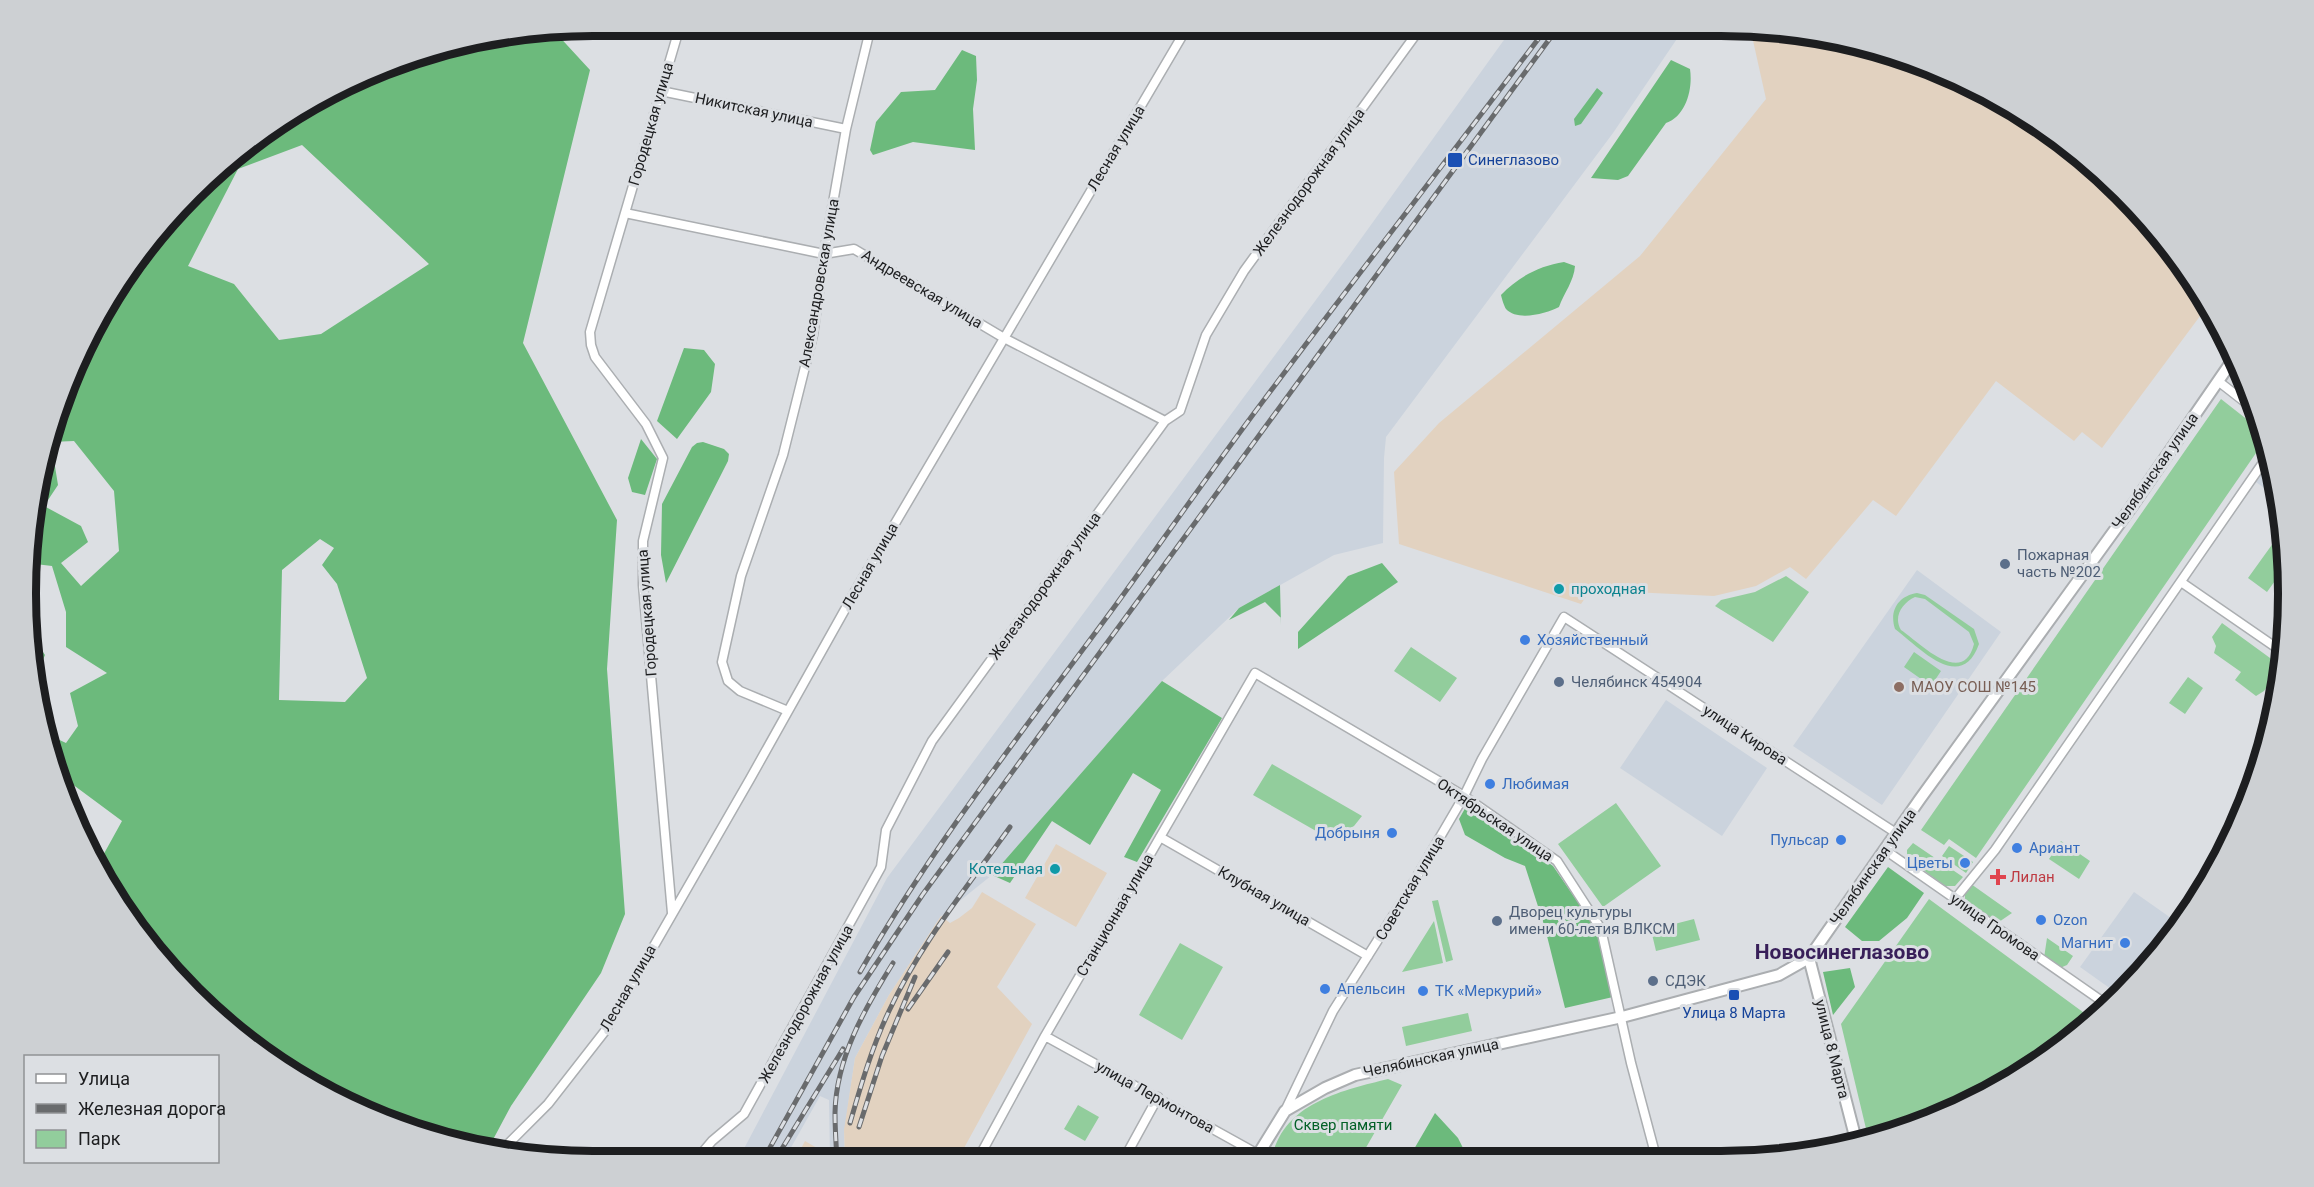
<svg xmlns="http://www.w3.org/2000/svg" width="2314" height="1187" viewBox="0 0 2314 1187" font-family="Roboto,sans-serif">
<style>
.built{fill:#cbd3dd}
.industrial{fill:#e2d2c0}
.green{fill:#92cd9c;fill-rule:evenodd}
.forest{fill:#6cba7c;fill-rule:evenodd}
.lines{fill:none;stroke-linecap:round;stroke-linejoin:round}
.minor-casing{stroke:#abaeb1;stroke-width:11}
.tertiary-casing{stroke:#abaeb1;stroke-width:14}
.minor{stroke:#fff;stroke-width:8}
.tertiary{stroke:#fff;stroke-width:10}
.rail-casing{stroke:#696b6d;stroke-width:5}
.rail{stroke:#dcdfe3;stroke-width:3;stroke-dasharray:9;stroke-linecap:butt}
.transit-dot{fill:#1a4fb4;stroke:#dcdfe3;stroke-width:2}
.service-dot{fill:#5c6f8a;stroke:#dcdfe3;stroke-width:2}
.culture-dot{fill:#0f9aa8;stroke:#dcdfe3;stroke-width:2}
.shop-dot{fill:#3f7fe0;stroke:#dcdfe3;stroke-width:2}
.education-dot{fill:#8d6e63;stroke:#dcdfe3;stroke-width:2}
.health-dot{fill:#e0444e;stroke:#dcdfe3;stroke-width:2}
.labels{text-anchor:middle;dominant-baseline:central;stroke-width:6;stroke-linejoin:round;paint-order:stroke}
.street-label{font-size:15px;fill:#1d1e20;stroke:#dcdfe3}
.transit-label{font-size:15px;fill:#164399;stroke:#dcdfe3;text-anchor:start}
.service-label{font-size:15px;fill:#4e5e75;stroke:#dcdfe3;text-anchor:start}
.culture-label{font-size:15px;fill:#0d838f;stroke:#dcdfe3;text-anchor:start}
.shop-label{font-size:15px;fill:#366cbe;stroke:#dcdfe3;text-anchor:start}
.education-label{font-size:15px;fill:#785e54;stroke:#dcdfe3;text-anchor:start}
.health-label{font-size:15px;fill:#be3a42;stroke:#dcdfe3;text-anchor:start}
.park-label{font-size:15px;fill:#026027;stroke:#dcdfe3}
.district-label{font-size:21px;font-weight:bold;fill:#381f59;stroke:#dcdfe3}
.rim{fill:none;stroke:#1d1e20;stroke-width:8}
</style>
<rect width="100%" height="100%" fill="#dcdfe3"/>
<path class="built" d="M1514 26 1685 27 1613 133 1386 437 1384 458 1383 543 1334 555 1239 608 1162 681 992 875 941 916 889 995 855 1058 844 1133 845 1159H830L829 1100 820 1096 784 1160H738L887 878 1350 254Z
M2270 463 2279 499 2256 482Z
M1917 570 2001 632 1882 805 1793 746Z
M1666 700 1767 768 1722 836 1620 768Z
M2134 892 2178 923 2147 968 2118 994 2080 967Z"/>
<path class="industrial" d="M1750 27 1868 45 1972 84 2067 143 2148 219 2209 304 2102 448 2082 432 2074 441 1996 381 1896 516 1873 500 1806 579 1790 567 1756 586 1714 596 1632 592 1594 585 1581 604 1399 544 1394 472 1439 423 1640 256 1766 99Z
M1056 844 1107 873 1076 927 1025 898Z
M982 892 1036 924 997 987 1032 1024 958 1159H845L844 1130 855 1058 889 995 941 916 950 923 959 918 972 908Z
M805 1141 829 1155 830 1159 795 1160Z"/>
<path class="green" d="M2221 399 2263 432 2265 440 1976 858 1949 839 1944 845 1921 830Z
M2284 528 2285 567 2267 592 2248 578Z
M1786 576 1809 592 1773 642 1715 606 1721 600 1755 592Z
M1917 593 1925 595 1974 629 1979 644C1961 694 1920 648 1895 629 1889 611 1898 596 1917 593ZM1915 597 1925 599 1969 632 1974 644C1963 688 1920 643 1901 630 1893 617 1902 603 1915 597Z
M2222 623 2281 666 2264 691 2256 696 2235 680 2241 672 2214 653 2216 646 2212 637Z
M1411 647 1457 678 1440 702 1394 671Z
M1914 652 1941 671 1931 686 1904 667Z
M2188 677 2203 688 2185 714 2169 703Z
M1272 764 1362 816 1354 826 1330 839 1253 795Z
M1616 803 1661 866 1603 907 1558 844Z
M2061 841 2090 861 2079 879 2049 859Z
M1913 843 1963 877 1955 886H1945L1907 858V850Z
M1949 846 1973 862 1966 873 1942 856Z
M1971 884 2012 913 1996 924 1965 902V893Z
M1929 899 2091 1018 2036 1066 1938 1118 1868 1137 1841 1024Z
M1438 900 1453 960 1446 962 1432 901Z
M1694 919 1700 940 1656 951 1651 930Z
M1434 921 1443 963 1402 972Z
M2047 938 2073 956 2067 965 2060 968 2044 958Z
M1180 943 1223 967 1182 1040 1139 1015Z
M1468 1013 1472 1031 1406 1046 1402 1027Z
M1388 1079 1402 1085 1360 1158H1288L1274 1150C1289 1102 1344 1090 1388 1079Z
M1078 1105 1099 1117 1085 1141 1064 1129Z"/>
<path class="forest" d="M555 32 590 70 523 343 617 520 607 669 625 914 601 973 511 1106 488 1149 447 1142 342 1103 192 995 95 860 101 859 122 821 64 778 51 736 66 743 78 726 70 693 107 673 66 647V612L52 566 27 563V556L45 447 121 278 247 143 411 56ZM302 145 429 264 321 334 279 340 234 284 188 266 238 169ZM74 441 114 491 119 551 81 586 61 563 88 542 81 526 44 506 58 485 51 442ZM320 539 334 548 322 565 337 584 367 678 345 702 279 700 282 570Z
M962 50 976 56 977 80 973 109 975 150 913 142 873 155 870 150 876 122 901 92 935 90Z
M1671 60 1690 69C1693 89 1686 116 1666 123L1628 176 1618 180 1591 178Z
M1597 88 1603 93 1581 124 1575 126 1574 119Z
M1564 262 1575 266C1574 281 1564 293 1559 307 1547 313 1518 322 1506 309 1504 306 1502 299 1501 295 1518 277 1539 266 1564 262Z
M684 348 704 350 715 364 711 392 677 439 657 421Z
M641 439 657 459 645 495 632 492 628 478Z
M703 442 724 449 729 454 728 461 666 583 661 555 662 504 692 447 697 443Z
M1382 563 1398 582 1298 649V632L1348 576Z
M1280 585 1281 625V618L1265 602 1229 620 1239 608Z
M28 592 36 594 33 637 45 655 34 680 30 667Z
M1162 681 1222 718 1137 862 1124 857 1161 790 1133 773 1090 845 1052 821 1010 883 992 875Z
M1467 805 1553 866 1597 930 1613 997 1565 1008 1545 928 1525 866 1505 858 1465 835 1459 819Z
M1888 867 1924 893 1907 918 1879 941H1862L1845 927Z
M1850 968 1855 987 1833 1015 1823 972Z
M1435 1113 1458 1138 1468 1158 1410 1156Z"/>
<g class="lines">
<g class="minor-casing">
<path id="minor" d="M661 91 846 129
M625 213 824 254 854 249 1004 338 1165 421
M2218 381 2259 413
M2181 582 2284 653
M788 711 740 691 728 681 722 662 741 576 783 455 813 335 824 254 846 129 871 26
M1160 837 1368 956
M1885 850 2106 1004
M1955 899 1995 850 2269 454
M672 913 643 585V541L663 458 646 424 595 357 591 345 590 332 680 26
M1045 1036 1265 1158
M1285 1111 1333 1011 1405 897 1464 796 1482 759 1564 617 1896 833
M501 1151 548 1104 605 1031 750 779 857 588 1188 26
M978 1159 1045 1036 1255 673 1464 796 1557 861 1601 929 1631 1063 1656 1157
M1124 1159 1158 1097
M696 1160 712 1141 744 1114 881 867 886 830 932 741 1165 421 1180 411 1206 335 1244 271 1422 26"/>
</g>
<g class="tertiary-casing">
<path id="tertiary" d="M1809 958 1856 1140
M1256 1158 1285 1111 1325 1088 1355 1075 1622 1017 1779 975 1809 958 1920 799 2130 509 2234 358"/>
</g>
<use href="#minor" class="minor"/>
<use href="#tertiary" class="tertiary"/>
<g class="rail-casing">
<path id="rail" d="M860 972C934 843 1027 726 1115 606 1160 544 1204 481 1249 420 1347 288 1449 158 1548 26
M908 1009 948 952
M850 1123C861 1085 872 1047 889 1011 920 944 968 886 1010 827
M859 1127 882 1056 915 977
M837 1159C836 1144 835 1128 835 1113 836 1058 865 1008 893 963
M763 1160 854 997 923 894 1559 26
M775 1160 843 1049"/>
</g>
<use href="#rail" class="rail"/>
</g>
<g class="transit-dot">
<rect x="1447" y="152" width="16" height="16" rx="3"/>
<rect x="1728" y="989" width="12" height="12" rx="3"/>
</g>
<g class="service-dot">
<circle cx="2005" cy="564" r="6"/>
<circle cx="1559" cy="682" r="6"/>
<circle cx="1497" cy="921" r="6"/>
<circle cx="1653" cy="981" r="6"/>
</g>
<g class="culture-dot">
<circle cx="1559" cy="589" r="6"/>
<circle cx="1055" cy="869" r="6"/>
</g>
<g class="shop-dot">
<circle cx="1525" cy="640" r="6"/>
<circle cx="1490" cy="784" r="6"/>
<circle cx="1392" cy="833" r="6"/>
<circle cx="1841" cy="840" r="6"/>
<circle cx="2017" cy="848" r="6"/>
<circle cx="1965" cy="863" r="6"/>
<circle cx="2041" cy="920" r="6"/>
<circle cx="2125" cy="943" r="6"/>
<circle cx="1325" cy="989" r="6"/>
<circle cx="1423" cy="991" r="6"/>
</g>
<circle class="education-dot" cx="1899" cy="687" r="6"/>
<path class="health-dot" d="M1995 868h6v6h6v6h-6v6h-6v-6h-6v-6h6z"/>
<g class="labels">
<g class="street-label">
<text transform="translate(754 110) rotate(12)">Никитская улица</text>
<text transform="translate(651 124) rotate(-74)">Городецкая улица</text>
<text transform="translate(1116 148) rotate(-59)">Лесная улица</text>
<text transform="translate(1309 182) rotate(-54)">Железнодорожная улица</text>
<text transform="translate(819 283) rotate(-80)">Александровская улица</text>
<text transform="translate(922 289) rotate(31)">Андреевская улица</text>
<text transform="translate(2155 471) rotate(-55)">Челябинская улица</text>
<text transform="translate(870 566) rotate(-60)">Лесная улица</text>
<text transform="translate(1045 586) rotate(-54)">Железнодорожная улица</text>
<text transform="translate(647 613) rotate(-94)">Городецкая улица</text>
<text transform="translate(1745 735) rotate(33)">улица Кирова</text>
<text transform="translate(1495 820) rotate(34)">Октябрьская улица</text>
<text transform="translate(1873 867) rotate(-55)">Челябинская улица</text>
<text transform="translate(1410 888) rotate(-59)">Советская улица</text>
<text transform="translate(1264 896) rotate(30)">Клубная улица</text>
<text transform="translate(1115 915) rotate(-60)">Станционная улица</text>
<text transform="translate(1995 927) rotate(35)">улица Громова</text>
<text transform="translate(628 988) rotate(-60)">Лесная улица</text>
<text transform="translate(806 1004) rotate(-61)">Железнодорожная улица</text>
<text transform="translate(1832 1049) rotate(76)">улица 8 Марта</text>
<text transform="translate(1431 1058) rotate(-12)">Челябинская улица</text>
<text transform="translate(1155 1097) rotate(29)">улица Лермонтова</text>
</g>
<g class="transit-label">
<text x="1468" y="160">Синеглазово</text>
<text x="1734" y="1013" text-anchor="middle">Улица 8 Марта</text>
</g>
<g class="service-label">
<text x="2017" y="555">Пожарная<tspan x="2017" dy="17">часть №202</tspan></text>
<text x="1571" y="682">Челябинск 454904</text>
<text x="1509" y="912">Дворец культуры<tspan x="1509" dy="17">имени 60-летия ВЛКСМ</tspan></text>
<text x="1665" y="981">СДЭК</text>
</g>
<g class="culture-label">
<text x="1571" y="589">проходная</text>
<text x="1043" y="869" text-anchor="end">Котельная</text>
</g>
<g class="shop-label">
<text x="1537" y="640">Хозяйственный</text>
<text x="1502" y="784">Любимая</text>
<text x="1380" y="833" text-anchor="end">Добрыня</text>
<text x="1829" y="840" text-anchor="end">Пульсар</text>
<text x="2029" y="848">Ариант</text>
<text x="1953" y="863" text-anchor="end">Цветы</text>
<text x="2053" y="920">Ozon</text>
<text x="2113" y="943" text-anchor="end">Магнит</text>
<text x="1337" y="989">Апельсин</text>
<text x="1435" y="991">ТК «Меркурий»</text>
</g>
<g class="education-label">
<text x="1911" y="687">МАОУ СОШ №145</text>
</g>
<g class="health-label">
<text x="2010" y="877">Лилан</text>
</g>
<g class="park-label">
<text x="1343" y="1125">Сквер памяти</text>
</g>
<g class="district-label">
<text x="1842" y="952">Новосинеглазово</text>
</g>
</g>
<path d="M0 0H2314V1187H0ZM593 36H1721A557 557 0 0 1 2278 593V594A557 557 0 0 1 1721 1151H593A557 557 0 0 1 36 594V593A557 557 0 0 1 593 36Z" fill="#cdd0d3" fill-rule="evenodd"/>
<path class="rim" d="M593 36H1721A557 557 0 0 1 2278 593V594A557 557 0 0 1 1721 1151H593A557 557 0 0 1 36 594V593A557 557 0 0 1 593 36Z"/>
<rect x="24" y="1055" width="195" height="108" fill="#dcdfe3" stroke="#909295" stroke-width="1.5"/>
<rect x="36" y="1074" width="30" height="9" fill="#ffffff" stroke="#909295" stroke-width="1.5"/>
<text x="78" y="1085" font-size="18" fill="#1d1e20">Улица</text>
<rect x="36" y="1104" width="30" height="9" fill="#696b6d" stroke="#909295" stroke-width="1.5"/>
<text x="78" y="1115" font-size="18" fill="#1d1e20">Железная дорога</text>
<rect x="36" y="1130" width="30" height="18" fill="#92cd9c" stroke="#909295" stroke-width="1.5"/>
<text x="78" y="1145" font-size="18" fill="#1d1e20">Парк</text>
</svg>
